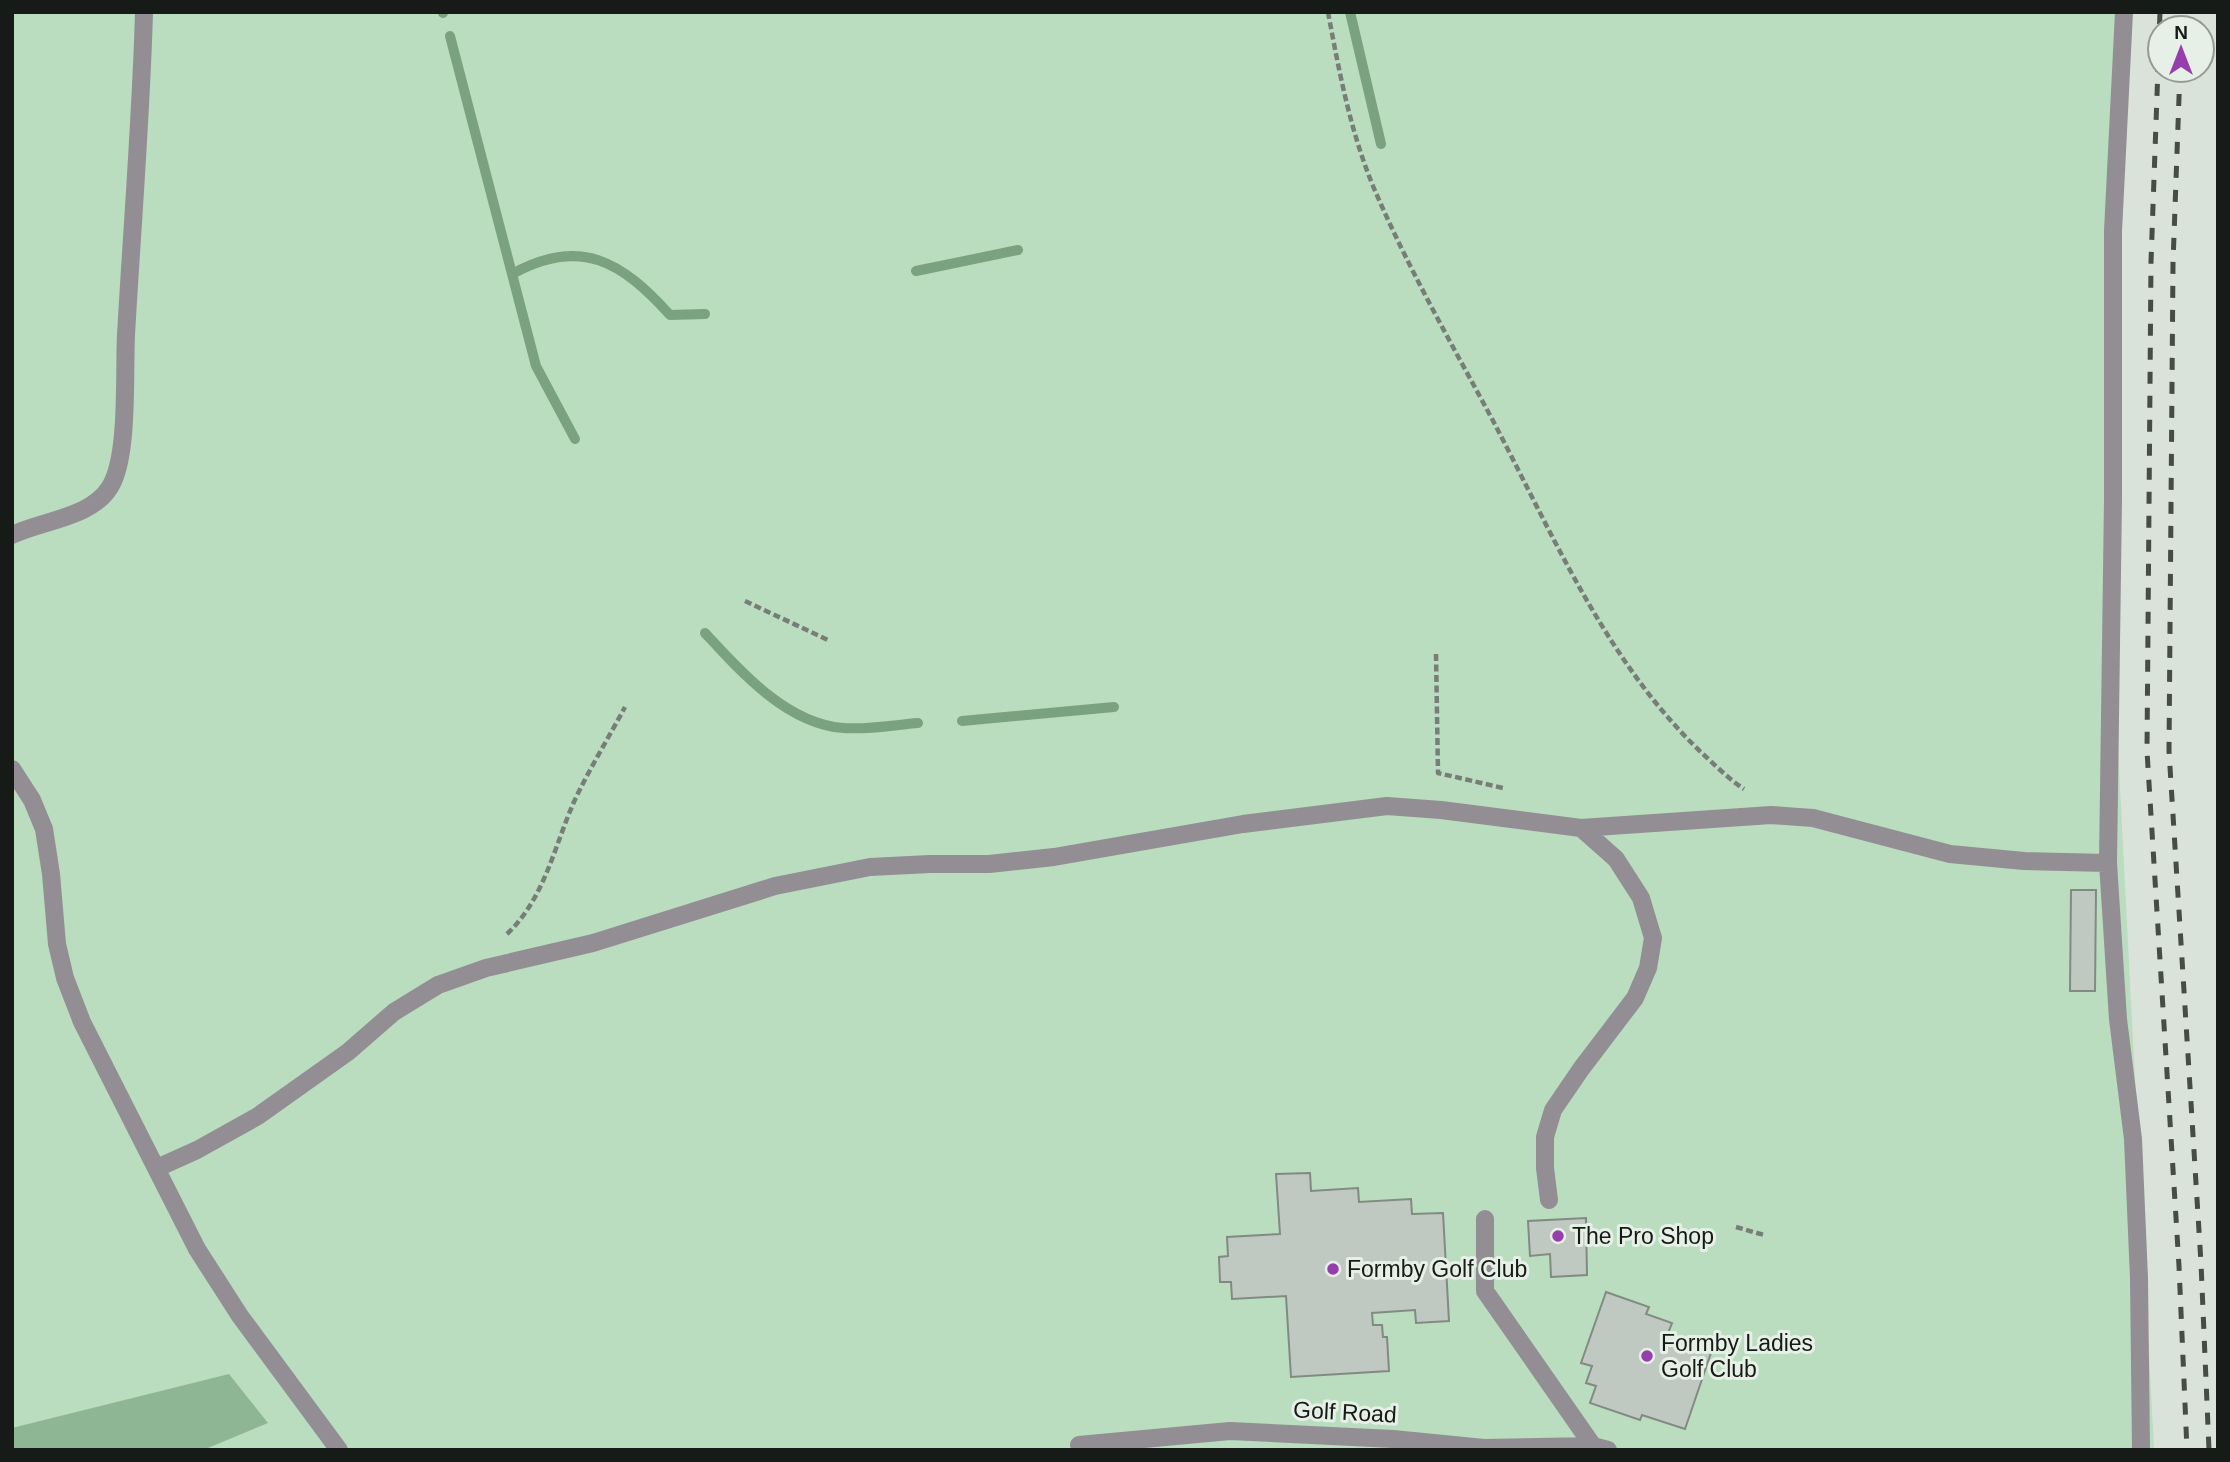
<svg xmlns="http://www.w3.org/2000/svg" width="2230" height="1462" viewBox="0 0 2230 1462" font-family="Helvetica,sans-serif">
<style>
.green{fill:#badcbf}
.forest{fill:#8eb694}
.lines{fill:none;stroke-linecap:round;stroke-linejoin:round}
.stream{stroke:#7aa280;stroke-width:10}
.building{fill:#bfc9c1;stroke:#818b82;stroke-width:2}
.path{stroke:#777e78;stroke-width:4.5;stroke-dasharray:7 3.5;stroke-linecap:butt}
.minor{stroke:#928e93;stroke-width:18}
.rail{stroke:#464c46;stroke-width:5;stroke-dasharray:12 12;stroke-linecap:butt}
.poi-dot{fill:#963eab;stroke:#e6f0e7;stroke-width:2.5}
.labels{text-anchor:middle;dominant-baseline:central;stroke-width:6;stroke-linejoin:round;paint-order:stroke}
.poi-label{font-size:23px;fill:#171b17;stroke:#e6f0e7;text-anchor:start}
.street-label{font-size:23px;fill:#171b17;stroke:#e6f0e7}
</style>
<rect width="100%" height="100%" fill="#d9e3da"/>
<path class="green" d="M12 12H2130L2122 171 2118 749 2154 1450H12Z"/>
<path class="forest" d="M229 1374 268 1423 203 1450H12V1428Z"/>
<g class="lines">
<path class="stream" d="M443 12V13
M1350 12 1381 144
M450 36 536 366 575 439
M916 271 1018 250
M512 274C581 236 622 262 670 315L705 314
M705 633C741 672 787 724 843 728 867 730 894 725 918 723
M962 721 1114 707"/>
</g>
<path class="building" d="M2071 890H2096L2095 991H2070Z
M1310 1173 1311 1191 1358 1188 1359 1202 1411 1199 1412 1214 1443 1213 1449 1321 1416 1323 1415 1310 1372 1313 1373 1325H1382L1383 1337H1387L1389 1371 1291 1377 1286 1296 1232 1299 1231 1282H1220L1219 1257 1228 1256 1227 1237 1280 1234 1276 1174Z
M1586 1218 1587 1275 1551 1277 1550 1254 1530 1256 1528 1221Z
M1606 1292 1649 1307 1646 1314 1672 1323 1665 1341 1677 1345 1679 1339 1712 1350 1685 1429 1642 1415 1640 1420 1590 1403 1596 1386 1586 1383 1592 1366 1581 1363Z"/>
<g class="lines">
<path class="path" d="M1328 12C1339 71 1350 130 1373 186 1407 266 1450 341 1491 417 1553 534 1606 663 1704 755 1717 767 1730 780 1744 789
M745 601 830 641
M1436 654 1438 773 1503 788
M507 934C544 899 554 848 573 804 588 771 608 739 625 707
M1736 1227 1764 1235"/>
<path class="minor" d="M2124 12 2113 231V500L2108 863 2118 1019 2133 1139 2139 1278 2141 1450
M12 535C43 520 91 518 110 487 129 457 124 373 126 335 132 228 141 120 144 12
M12 769 32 800 44 829 51 874 57 944 65 978 82 1022 197 1249 240 1316 339 1450
M1581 828 1771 815 1813 818 1950 854 2024 861 2108 863
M157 1168 197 1150 258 1116 348 1052 394 1012 438 985 486 968 593 943 775 886 870 867 930 864H989L1054 857 1243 824 1387 806 1441 810 1581 828 1616 859 1641 898 1653 938 1648 968 1635 998 1581 1069 1553 1110 1545 1137V1168L1549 1200
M1485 1219V1291L1593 1446
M1079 1445 1230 1431 1393 1439 1484 1448 1593 1446 1608 1450"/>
<path class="rail" d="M2160 12 2151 262 2147 751 2179 1266 2187 1450
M2182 28V12
M2180 70 2173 263 2169 751 2201 1263 2209 1450"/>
</g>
<g class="poi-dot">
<circle cx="1558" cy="1236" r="7"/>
<circle cx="1333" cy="1269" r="7"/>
<circle cx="1647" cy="1356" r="7"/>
</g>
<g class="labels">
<g class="poi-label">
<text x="1572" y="1236">The Pro Shop</text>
<text x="1347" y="1269">Formby Golf Club</text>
<text x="1661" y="1343">Formby Ladies<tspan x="1661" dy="26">Golf Club</tspan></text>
</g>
<g class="street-label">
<text transform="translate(1345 1412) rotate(3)">Golf Road</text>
</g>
</g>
<rect width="2230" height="1462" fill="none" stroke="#171b17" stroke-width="28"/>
<g transform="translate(2181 49)"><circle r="33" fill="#e6f0e7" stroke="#939b94" stroke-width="2"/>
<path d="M0-5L12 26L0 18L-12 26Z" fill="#963eab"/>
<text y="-10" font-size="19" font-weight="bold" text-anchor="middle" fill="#171b17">N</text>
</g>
</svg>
